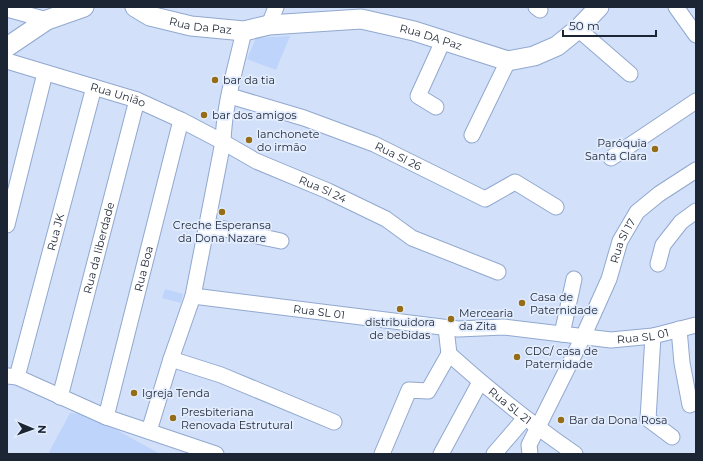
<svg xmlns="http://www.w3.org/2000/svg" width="703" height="461" viewBox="0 0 703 461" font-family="Montserrat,sans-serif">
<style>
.built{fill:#bed4fa}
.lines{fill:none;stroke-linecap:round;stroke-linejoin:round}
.minor-casing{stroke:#91a8cf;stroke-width:17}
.tertiary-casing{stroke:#91a8cf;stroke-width:21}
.minor{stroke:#fff;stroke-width:15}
.tertiary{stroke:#fff;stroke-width:19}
.poi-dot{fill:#956d17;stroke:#e3edfe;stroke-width:1.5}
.labels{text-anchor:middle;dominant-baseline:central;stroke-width:3.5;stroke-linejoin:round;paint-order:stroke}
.street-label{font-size:11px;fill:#1c2534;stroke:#e3edfe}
.poi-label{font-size:11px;fill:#1c2534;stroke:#e3edfe;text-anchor:start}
</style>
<rect width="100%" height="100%" fill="#d2e0f9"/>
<path class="built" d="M290 36 276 70 247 59 256 38Z
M165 289 183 294 181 303 162 298Z
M70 413 90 415 160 454H48Z"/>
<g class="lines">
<g class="minor-casing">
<g id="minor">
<path d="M536 7 540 10"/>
<path d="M676 7 696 35"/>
<path d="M7 9 47 20"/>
<path d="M269 25 276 7"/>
<path d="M578 29 630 74"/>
<path id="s1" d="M7 61 137 100 181 120 223 142 256 161 328 191 386 219 412 238 498 272"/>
<path id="s2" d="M230 96 304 118 374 144 485 199 515 182 556 207"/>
<path d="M436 107 418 96 443 41"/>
<path d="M472 135 508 61"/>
<path d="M611 158 696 101"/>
<path d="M7 225 45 73"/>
<path d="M206 225 281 241"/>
<path d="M658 264 663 245 681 222 696 211"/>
<path id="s3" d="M193 296 458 329 504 327 611 340 653 336 696 325"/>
<path d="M446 328 449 354"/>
<path d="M679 329 682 363 690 405"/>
<path d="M562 334 574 279"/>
<path d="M653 336 648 419 672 437"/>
<path id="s4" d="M449 354C489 390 530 423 575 454"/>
<path d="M171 359 221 375 334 422"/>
<path d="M8 376 17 377 106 417 216 454"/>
<path id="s5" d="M17 377 94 87"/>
<path id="s6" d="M60 397 137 100"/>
<path id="s7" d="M106 417 181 120"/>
<path d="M149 431 171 359 193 296 223 142C224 105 236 67 244 31"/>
<path d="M382 454 409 390 428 391 449 354"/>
<path d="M441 454 480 382"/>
<path d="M494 454 525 418"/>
<path id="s8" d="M530 454 529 445 583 337 609 279 620 241 637 212 659 194 696 170"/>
</g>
</g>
<g class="tertiary-casing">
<g id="tertiary">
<path id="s9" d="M135 7 150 16 191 26 244 31 269 25 361 19 414 31 508 61 534 56 557 46 578 29 599 7"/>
<path d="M7 47 47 20 84 7"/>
</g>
</g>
<use href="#minor" class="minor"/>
<use href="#tertiary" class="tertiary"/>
</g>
<g class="poi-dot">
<circle cx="215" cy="80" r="4"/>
<circle cx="204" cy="115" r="4"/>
<circle cx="249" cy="140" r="4"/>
<circle cx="655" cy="149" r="4"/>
<circle cx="222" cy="212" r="4"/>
<circle cx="522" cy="303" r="4"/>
<circle cx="400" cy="309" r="4"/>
<circle cx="451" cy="319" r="4"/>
<circle cx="517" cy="357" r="4"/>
<circle cx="134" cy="393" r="4"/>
<circle cx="173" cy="418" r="4"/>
<circle cx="561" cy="420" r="4"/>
</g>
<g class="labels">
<g class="street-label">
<text stroke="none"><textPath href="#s9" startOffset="69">Rua Da Paz</textPath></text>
<text stroke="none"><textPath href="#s9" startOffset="303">Rua DA Paz</textPath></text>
<text stroke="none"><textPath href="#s1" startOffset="116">Rua União</textPath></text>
<text stroke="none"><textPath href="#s2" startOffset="179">Rua Sl 26</textPath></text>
<text stroke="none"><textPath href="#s1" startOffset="342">Rua Sl 24</textPath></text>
<text stroke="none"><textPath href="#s5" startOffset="150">Rua JK</textPath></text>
<text stroke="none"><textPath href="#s8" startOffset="234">Rua Sl 17</textPath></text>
<text stroke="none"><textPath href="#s6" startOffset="154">Rua da liberdade</textPath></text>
<text stroke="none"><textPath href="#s7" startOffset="153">Rua Boa</textPath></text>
<text stroke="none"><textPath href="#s3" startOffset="127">Rua SL 01</textPath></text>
<text stroke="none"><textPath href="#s3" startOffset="453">Rua SL 01</textPath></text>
<text stroke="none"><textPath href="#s4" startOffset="80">Rua SL 21</textPath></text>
</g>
<g class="poi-label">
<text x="223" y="80">bar da tia</text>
<text x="212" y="115">bar dos amigos</text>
<text x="257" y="134">lanchonete<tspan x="257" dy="13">do irmão</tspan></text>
<text x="647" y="143" text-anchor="end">Paróquia<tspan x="647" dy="13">Santa Clara</tspan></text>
<text x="222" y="225" text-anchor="middle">Creche Esperansa<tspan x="222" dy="13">da Dona Nazare</tspan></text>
<text x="530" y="297">Casa de<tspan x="530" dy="13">Paternidade</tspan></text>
<text x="459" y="313">Mercearia<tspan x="459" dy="13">da Zita</tspan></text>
<text x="400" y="322" text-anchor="middle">distribuidora<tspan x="400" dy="13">de bebidas</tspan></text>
<text x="525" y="351">CDC/ casa de<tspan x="525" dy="13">Paternidade</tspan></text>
<text x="142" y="393">Igreja Tenda</text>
<text x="181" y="412">Presbiteriana<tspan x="181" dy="13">Renovada Estrutural</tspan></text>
<text x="569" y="420">Bar da Dona Rosa</text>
</g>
</g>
<rect width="703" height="461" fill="none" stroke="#1c2534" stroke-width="16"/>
<g transform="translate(32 429) rotate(92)" stroke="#e3edfe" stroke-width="3" paint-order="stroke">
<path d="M0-3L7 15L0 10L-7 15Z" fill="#1c2534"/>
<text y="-6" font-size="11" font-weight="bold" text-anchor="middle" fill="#1c2534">N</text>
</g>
<path d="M563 30v6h93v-6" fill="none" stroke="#1c2534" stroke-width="2"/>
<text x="569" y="30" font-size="12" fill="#1c2534" stroke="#e3edfe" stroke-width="3" paint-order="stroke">50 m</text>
</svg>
